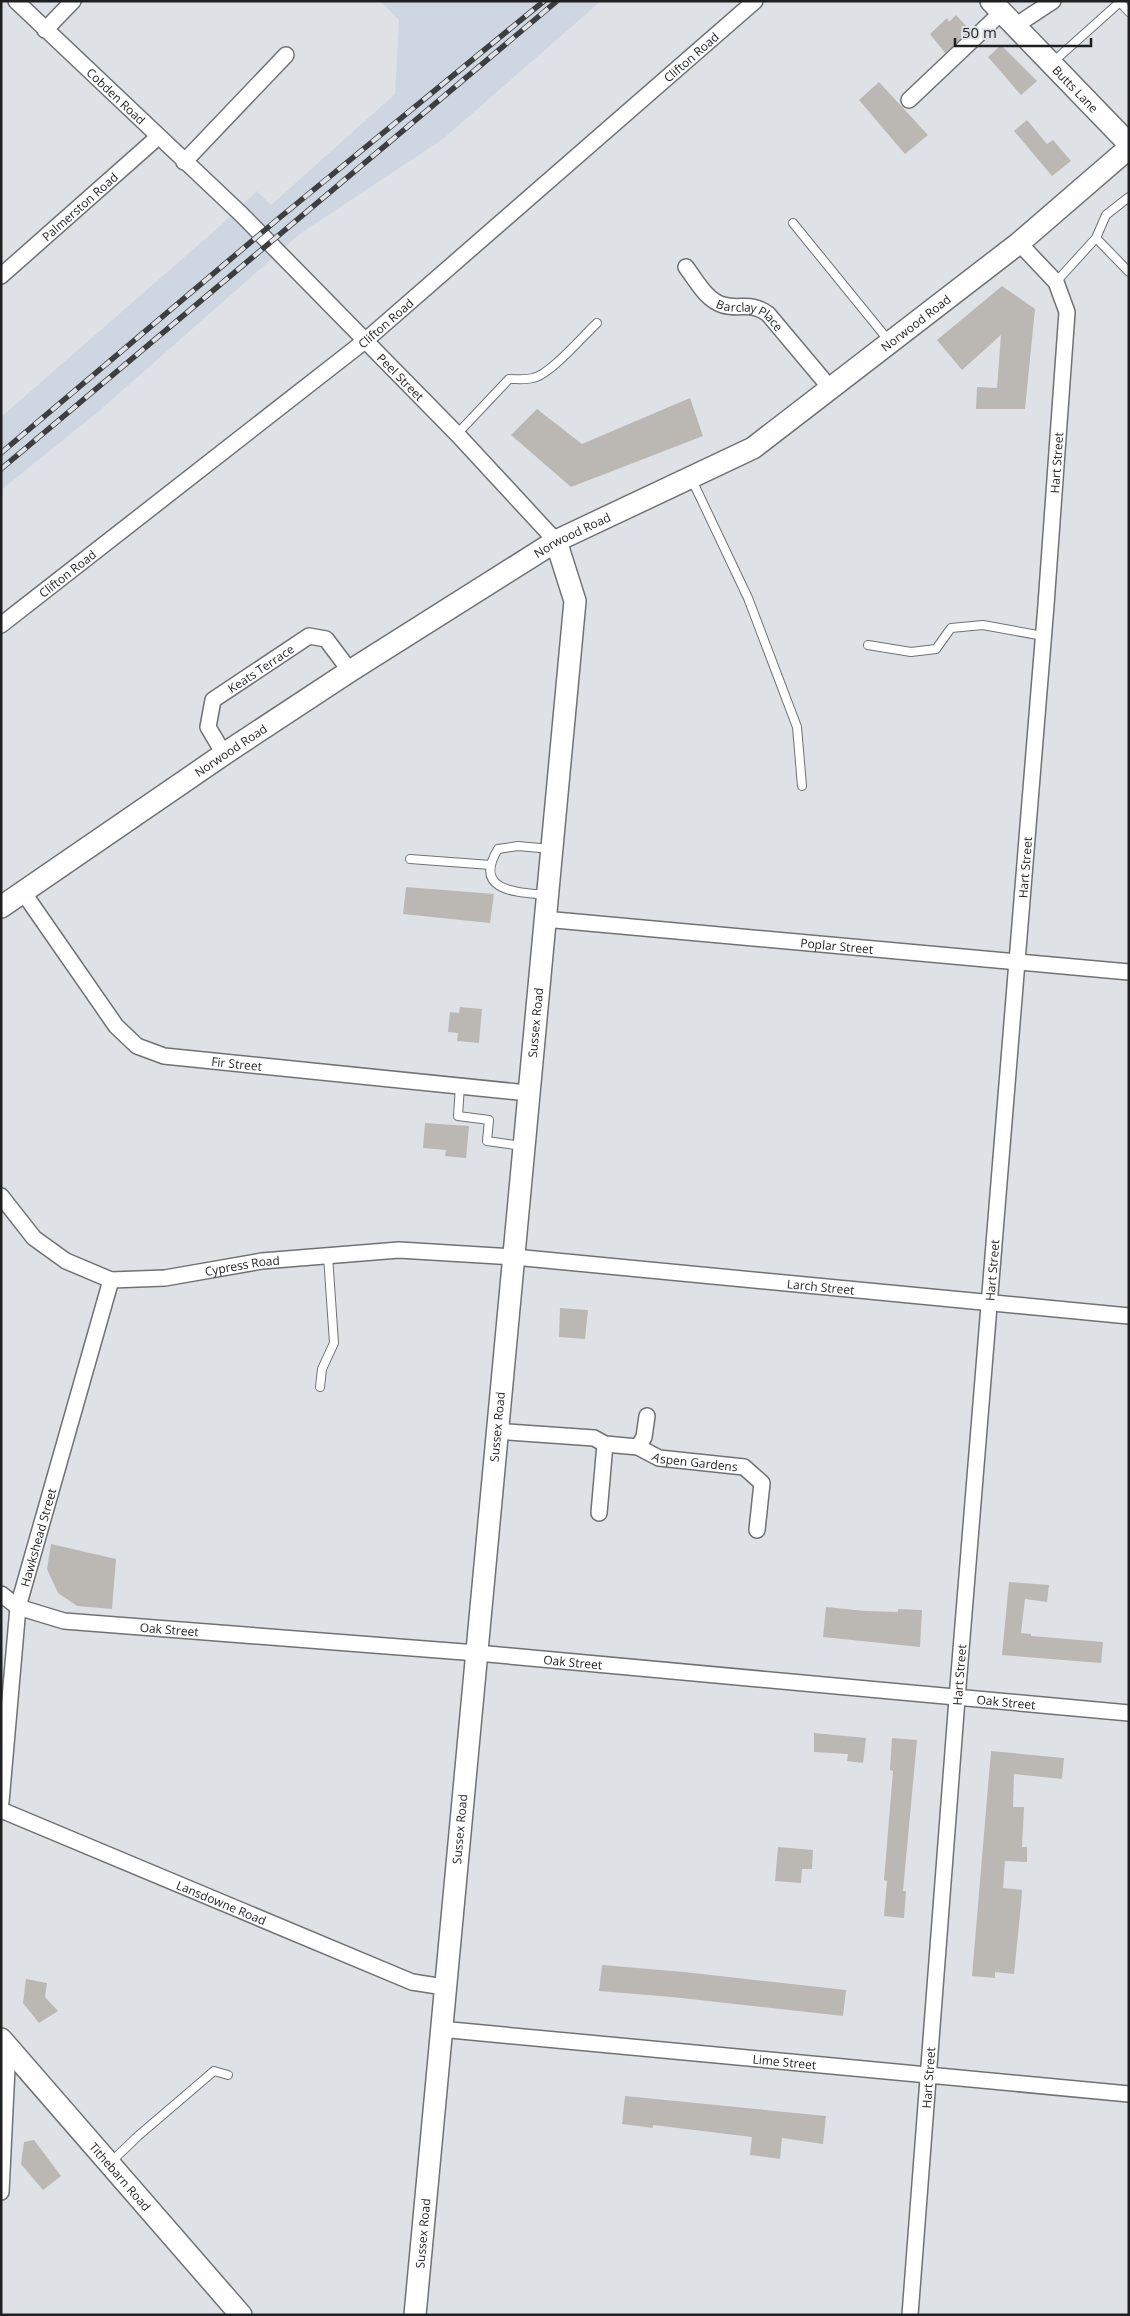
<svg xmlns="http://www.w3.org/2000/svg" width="1130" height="2316" viewBox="0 0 1130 2316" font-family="'Open Sans',sans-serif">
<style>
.built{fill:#ced7e1}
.building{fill:#bbb8b4}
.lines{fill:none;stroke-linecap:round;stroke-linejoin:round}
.lane-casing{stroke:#6f7275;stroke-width:10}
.street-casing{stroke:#6f7275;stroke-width:18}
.secondary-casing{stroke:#6f7275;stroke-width:24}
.lane{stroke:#fff;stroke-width:8}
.street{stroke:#fff;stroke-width:15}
.secondary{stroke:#fff;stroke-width:21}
.rail-casing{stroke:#3c3e40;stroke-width:5.5}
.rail{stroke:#dee2e6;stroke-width:4;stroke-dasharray:11;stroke-linecap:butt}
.labels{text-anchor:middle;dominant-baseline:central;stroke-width:4.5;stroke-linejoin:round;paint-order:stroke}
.street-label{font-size:12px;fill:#1e1f21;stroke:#dee2e6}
</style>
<rect width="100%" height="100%" fill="#dee2e6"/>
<path class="built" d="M380 1H601L443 139 301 233 99 411 1 490V417L220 226 257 191 271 205 395 94 399 20Z"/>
<path class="building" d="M956 15 970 30 945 53 930 34 947 18 949 22Z
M1001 45 1037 81 1021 95 988 57Z
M879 82 928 135 905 154 859 100Z
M1027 120 1047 144 1053 140 1071 161 1052 176 1014 131Z
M1002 286 1035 309 1025 409H976L977 387 997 388 1001 335 962 370 937 340Z
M690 398 703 436 571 487 511 435 537 409 582 444Z
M406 887 494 894 490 923 403 914Z
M460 1007 482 1009 479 1043 457 1041 458 1033 448 1032 450 1012 459 1013Z
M425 1123 469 1126 466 1158 445 1156 446 1150 423 1148Z
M560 1308 588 1310 585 1339 559 1337Z
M51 1544 116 1559 112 1609 77 1606 58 1593 47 1569Z
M1009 1582 1049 1585 1047 1602 1025 1599 1021 1633 1031 1634V1636L1103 1642 1101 1663 1002 1655Z
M826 1607 865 1611 898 1612V1609L922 1610 920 1647 823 1637Z
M814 1733 866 1738 863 1763 847 1761 848 1754 814 1752Z
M892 1738 917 1740 903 1891H906L904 1918 884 1916 887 1881 884 1880 893 1771 890 1770Z
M991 1751 1064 1758 1062 1779 1014 1774 1013 1807H1024L1022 1847H1027V1862L1005 1861 1003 1888 1022 1890 1021 1905 1014 1974 995 1972V1978L972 1976Z
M778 1847 813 1850 812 1869H802L801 1883 775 1881Z
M602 1965 684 1972 846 1990 843 2016 672 1997 599 1991Z
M26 1979 47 1983 45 1997 58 2011 39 2023 23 2003Z
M625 2096 826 2116 823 2144 782 2138 780 2159 750 2155 752 2137 653 2125V2128L622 2124Z
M34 2140 61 2176 43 2190 21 2164 24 2142Z"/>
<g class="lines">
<g class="lane-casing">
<path id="lane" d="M1053 62 1120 2 1129 12
M793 223 889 341
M1096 238 1106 215 1129 197
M1056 282 1096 238 1129 272
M457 434 509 379C517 379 525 380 533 378 550 375 582 337 597 323
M692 480 748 598 797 727 802 786
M868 645 911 652 936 649 951 628 983 625 1043 636
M410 859 491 865
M546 895C518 892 472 892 498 849L518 846 551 849
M460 1086 458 1116 489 1120 487 1141 522 1146
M320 1387 322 1369 334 1343 328 1256
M111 2162 138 2136 214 2071 228 2075"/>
</g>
<g class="street-casing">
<g id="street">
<path id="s1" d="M16 1 241 214 457 434 556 541"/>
<path d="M1015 26 1053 1"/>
<path d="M45 30 73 1"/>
<path d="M909 100 1002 12"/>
<path d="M184 162 286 55"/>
<path id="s2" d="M686 267C696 280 706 300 723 305 741 310 750 301 768 314L831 389"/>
<path id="s3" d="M1 276 158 137"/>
<path id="s4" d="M1 625 366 340 755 1"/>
<path id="s5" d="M224 754 208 727 213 700 309 636 326 639 350 671"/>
<path id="s6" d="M23 892 116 1026 137 1046 164 1056 528 1093"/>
<path id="s7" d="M544 919 1129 972"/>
<path id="s8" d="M1 1196 34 1238 66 1261 111 1280 165 1278 262 1261 399 1250 514 1257 1129 1316"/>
<path id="s9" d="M495 1431 594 1438 605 1444 638 1447 659 1458 744 1467 762 1483 757 1530"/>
<path d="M638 1447 644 1437 647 1416"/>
<path d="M599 1513 605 1444"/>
<path id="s10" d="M1 1594 18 1607 64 1621 477 1653 1129 1713"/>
<path id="s11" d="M1 1802 18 1607 111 1280"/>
<path id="s12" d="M1 1810 412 1982 444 1987"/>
<path id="s13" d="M440 2029 1129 2094"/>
<path d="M1 2192 8 2047"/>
<path id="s14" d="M910 2315 957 1699 1046 605 1067 312 1056 282 1019 243"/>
</g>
</g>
<g class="secondary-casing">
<g id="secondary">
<path id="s15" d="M991 1 1129 144"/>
<path id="s16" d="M1 907 224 754 350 671 556 541 753 448 1019 243 1129 148"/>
<path id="s17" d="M1 2039 241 2315"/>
<path id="s18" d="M415 2315C466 1743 521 1172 575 601L556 541"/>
</g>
</g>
<use href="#lane" class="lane"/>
<use href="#street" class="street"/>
<use href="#secondary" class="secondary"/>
<g class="rail-casing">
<path id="rail" d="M1 453 278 219 544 1
M1 469 557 1"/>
</g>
<use href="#rail" class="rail"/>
</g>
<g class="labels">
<g class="street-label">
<text stroke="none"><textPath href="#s4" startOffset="894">Clifton Road</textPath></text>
<text stroke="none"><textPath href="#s15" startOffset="122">Butts Lane</textPath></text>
<text stroke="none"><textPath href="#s1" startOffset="138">Cobden Road</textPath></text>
<text stroke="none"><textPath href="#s3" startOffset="105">Palmerston Road</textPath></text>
<text stroke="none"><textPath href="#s2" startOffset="84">Barclay Place</textPath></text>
<text stroke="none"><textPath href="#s4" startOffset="489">Clifton Road</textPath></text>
<text stroke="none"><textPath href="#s16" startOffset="1088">Norwood Road</textPath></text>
<text stroke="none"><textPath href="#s1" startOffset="538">Peel Street</textPath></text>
<text stroke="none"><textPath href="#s14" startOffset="1858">Hart Street</textPath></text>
<text stroke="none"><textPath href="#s16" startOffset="682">Norwood Road</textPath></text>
<text stroke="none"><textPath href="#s4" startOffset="84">Clifton Road</textPath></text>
<text stroke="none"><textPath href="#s5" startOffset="116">Keats Terrace</textPath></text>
<text stroke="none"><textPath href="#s16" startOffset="278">Norwood Road</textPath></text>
<text stroke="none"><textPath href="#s14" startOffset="1452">Hart Street</textPath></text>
<text stroke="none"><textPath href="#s7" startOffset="294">Poplar Street</textPath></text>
<text stroke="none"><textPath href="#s18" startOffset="1298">Sussex Road</textPath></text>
<text stroke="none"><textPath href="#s6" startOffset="294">Fir Street</textPath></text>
<text stroke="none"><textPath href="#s8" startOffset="274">Cypress Road</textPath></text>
<text stroke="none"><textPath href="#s14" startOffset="1048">Hart Street</textPath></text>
<text stroke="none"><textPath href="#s8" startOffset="855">Larch Street</textPath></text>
<text stroke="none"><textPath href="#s18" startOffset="892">Sussex Road</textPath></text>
<text stroke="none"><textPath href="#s9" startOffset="205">Aspen Gardens</textPath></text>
<text stroke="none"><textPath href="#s11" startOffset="268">Hawkshead Street</textPath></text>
<text stroke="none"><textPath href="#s10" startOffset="175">Oak Street</textPath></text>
<text stroke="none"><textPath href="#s10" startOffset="580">Oak Street</textPath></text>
<text stroke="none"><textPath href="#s14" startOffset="642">Hart Street</textPath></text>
<text stroke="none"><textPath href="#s10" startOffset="1015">Oak Street</textPath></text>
<text stroke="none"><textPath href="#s18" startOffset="488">Sussex Road</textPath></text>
<text stroke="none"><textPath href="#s12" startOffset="239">Lansdowne Road</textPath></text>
<text stroke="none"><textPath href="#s13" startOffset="346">Lime Street</textPath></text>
<text stroke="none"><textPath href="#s14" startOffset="238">Hart Street</textPath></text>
<text stroke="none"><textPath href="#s17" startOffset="182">Tithebarn Road</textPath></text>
<text stroke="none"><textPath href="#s18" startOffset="82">Sussex Road</textPath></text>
</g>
</g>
<rect width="1130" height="2316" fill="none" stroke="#1e1f21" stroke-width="5"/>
<path d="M955 38v8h136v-8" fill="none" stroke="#1e1f21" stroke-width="2.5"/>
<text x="962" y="38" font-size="15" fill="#1e1f21" stroke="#dee2e6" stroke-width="4" paint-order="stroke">50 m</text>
</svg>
